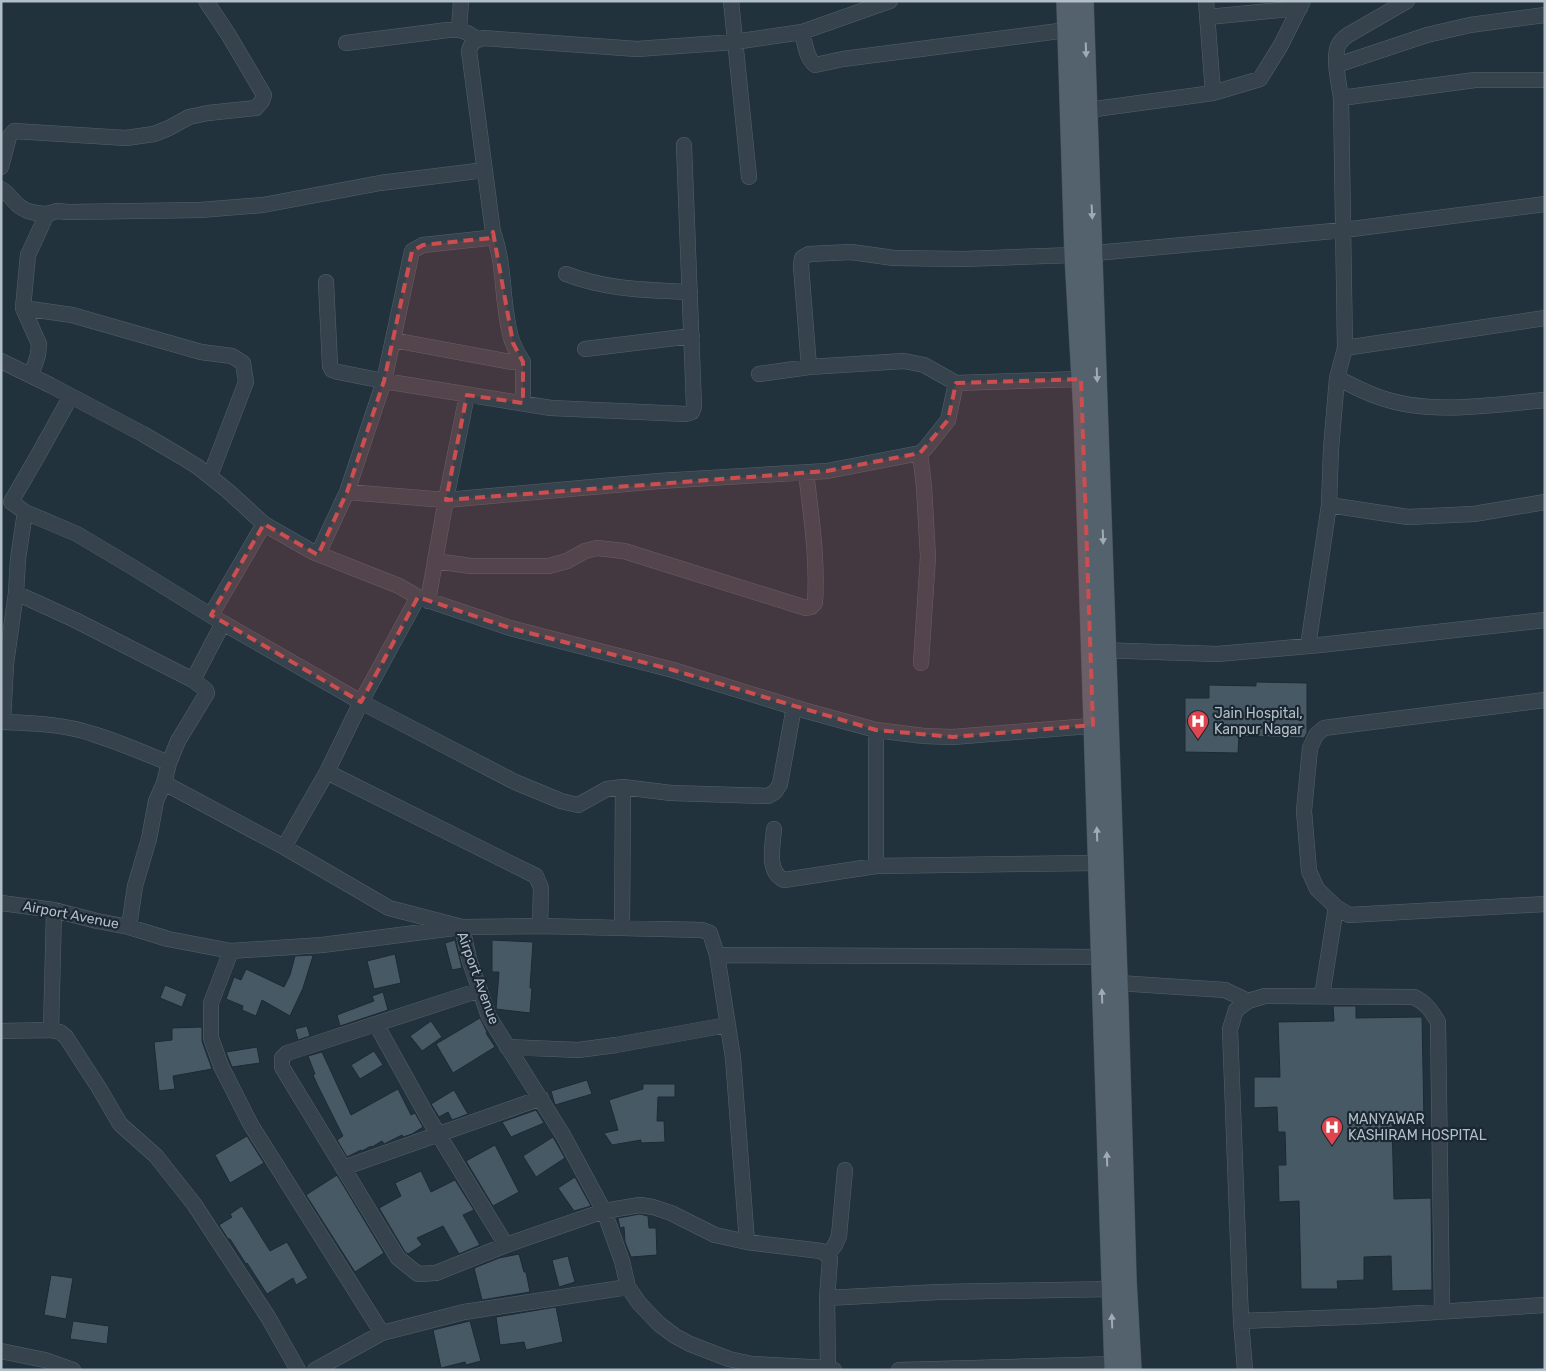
<svg xmlns="http://www.w3.org/2000/svg" width="1546" height="1371" viewBox="0 0 1546 1371" font-family="Rubik,sans-serif">
<style>
.building{fill:#485966;stroke:#1d2a34}
.lines{fill:none;stroke-linecap:round;stroke-linejoin:round}
.minor-casing{stroke:#54616b;stroke-width:16}
.major-casing{stroke:#424f59;stroke-width:20}
.minor{stroke:#36434d;stroke-width:15}
.major{stroke:#54626d;stroke-width:19}
.oneway{fill:#9facb6}
.marked{fill:#cd4e50;fill-opacity:0.2;stroke:#cd4e50;stroke-width:4;stroke-dasharray:10 6;stroke-linejoin:round}
.labels{text-anchor:middle;dominant-baseline:central;stroke-width:4.5;stroke-linejoin:round;paint-order:stroke}
.poi-label{font-size:14px;fill:#b2bec8;stroke:#1b2832;text-anchor:start}
.street-label{font-size:14px;fill:#b2bec8;stroke:#1b2832}
</style>
<rect width="100%" height="100%" fill="#22323d"/>
<path class="building" d="M1256 682 1307 683V733L1304 738 1239 736 1238 753 1185 752V698H1209V685L1256 686Z
M455 940 462 968 452 970 445 943Z
M492 940 533 942 530 988H532L530 1013 496 1009 499 972H492Z
M395 954 401 983 374 989 367 961Z
M311 955 313 956 303 988 290 1016 262 1000 256 1016 242 1010 243 1006 226 999 234 977 241 980 246 969 284 987 290 975 295 956Z
M165 985 187 994 182 1007 160 998Z
M383 992 388 1010 340 1026 337 1015 374 1001 372 996Z
M1333 1006H1356V1018L1422 1017 1424 1122H1392L1394 1199 1431 1198 1432 1290 1392 1291 1391 1256 1364 1257V1280L1337 1281 1338 1289H1301L1299 1201 1279 1202 1278 1165H1286L1285 1132H1278L1277 1107 1254 1108V1077H1280L1278 1022 1334 1021Z
M480 1018 487 1032 486 1033 495 1047 453 1073 436 1044Z
M431 1021 442 1037 422 1051 410 1036Z
M307 1026 310 1036 298 1040 295 1029Z
M202 1027V1041L212 1069 173 1076 175 1089 159 1091 154 1042 172 1040V1028Z
M257 1047 260 1063 232 1067 226 1052Z
M374 1051 383 1065 360 1079 351 1065Z
M322 1052 351 1115 398 1089 411 1115 415 1113 423 1127 412 1134 403 1137 402 1135 384 1144 382 1141 372 1147 371 1146 362 1151 361 1150 347 1157 337 1140 343 1136 318 1086 313 1075 315 1074 308 1056Z
M587 1080 592 1094 555 1105 551 1091Z
M643 1084H675V1097H658L657 1121H664L665 1142 641 1143V1140L612 1145 604 1133 618 1130 609 1100 643 1089Z
M454 1090 468 1114 452 1120 448 1112 439 1117 431 1104Z
M536 1110 544 1123 511 1137 502 1122Z
M247 1136 264 1163 230 1183 215 1155Z
M553 1137 565 1158 536 1177 523 1156Z
M495 1145 519 1192 493 1206 466 1161Z
M421 1171 431 1192 455 1180 474 1210 463 1215 480 1245 459 1254 443 1226 417 1238 422 1245 408 1254 405 1252 379 1208 401 1196 395 1183Z
M337 1175 384 1253 355 1272 306 1195Z
M575 1177 591 1206 574 1211 558 1188Z
M242 1206 270 1251 287 1242 308 1278 296 1285 293 1278 267 1294 247 1263 246 1264 230 1239H228L219 1225 232 1217 230 1214Z
M640 1214 648 1216 649 1228H656L657 1255 631 1257 625 1242 624 1227 620 1228 618 1218Z
M519 1254 524 1272H526L530 1292 482 1300 474 1268 499 1258Z
M568 1256 575 1282 559 1287 552 1260Z
M51 1275 73 1278 66 1319 44 1315Z
M556 1307 563 1342 526 1350 524 1342 500 1345 496 1317Z
M73 1321 109 1326 107 1344 70 1339Z
M470 1321 481 1361 466 1365 465 1362 441 1368 433 1330Z"/>
<g class="lines">
<g class="minor-casing">
<path id="minor" d="M731 1 749 177
M1206 1 1213 93
M1407 1 1348 35C1344 38 1340 41 1338 46 1333 59 1339 84 1341 98L1345 348 1337 378 1331 449 1329 505 1408 517 1474 514 1545 502
M1208 17 1300 8
M459 29 461 1
M802 32C805 43 806 58 815 65L843 59 1067 30
M346 43 448 30C462 29 466 31 478 40
M1337 65 1427 35 1470 25 1545 15
M1341 98 1475 80H1545
M1088 110 1213 93 1260 79 1281 45 1303 1
M1 167 9 137 14 131 126 138 154 134 169 128 189 117 208 113 256 108 262 101 264 95 228 34 206 1
M1 189C6 192 10 196 13 200 23 212 32 213 47 214
M493 232C506 267 501 306 512 341 515 349 519 356 523 362
M566 274C608 290 646 290 690 292
M326 282 330 366 332 370 338 372 384 381 551 408 686 414 692 412 694 407 684 145
M23 308 72 315 201 352 232 356 243 363 246 382 210 476
M393 340 511 362H523V403
M1345 348 1545 318
M585 349 692 336
M1 361 50 385 143 434 182 457 198 467 228 491 264 524 313 552 399 586 418 597 510 628 673 670 803 710 876 730 924 736 953 737 1102 725
M809 367 801 266 802 258 809 254 851 252 894 258 964 259 1074 255 1344 230 1545 204
M759 374 809 367 904 361 924 365 956 383 1081 379
M31 376 38 355 39 344 23 308 28 255 47 214 57 211 69 212 200 210 263 205 380 183 485 170
M1337 378C1350 384 1362 391 1376 396 1428 416 1490 405 1545 400
M71 396 37 457 11 502 25 512 77 534 134 568 223 623 361 702 515 782 561 801 578 805 607 789 623 787 671 793 768 796 775 792 780 784 794 707
M920 453 924 487 928 557 921 663
M347 492 446 500 659 481 827 471 920 453 925 449 948 420 956 383
M318 554 347 492 384 381 412 251 423 245 488 238 492 235 493 232 469 51C471 43 475 40 483 38L637 49 734 42 802 32 890 1
M435 561 471 566H549L567 561 585 551 597 548 624 551 806 608 811 607 815 603C818 560 811 515 806 472
M16 593 75 620 193 680 206 690 207 693 178 741 169 763 164 783 156 801 149 839 135 886 129 927
M428 601 446 499 467 395
M211 615 264 524
M1308 646 1329 505
M1098 650 1217 654 1320 645 1545 620
M193 680 223 623
M1545 700 1324 728 1316 735 1310 748 1304 811 1309 871 1317 889 1336 907 1349 915 1545 904
M1 722C32 723 64 724 93 734 119 742 144 753 169 763
M3 722 6 664 16 593 18 559 25 512
M327 772 536 876 541 888 540 926
M164 783 284 847 389 908 462 927 540 926 702 930 710 933 717 955 733 1058 747 1242
M774 829C773 845 766 872 784 880L876 866 1098 863
M284 847 327 772 361 702 418 597
M876 866V730
M1 903 54 910 97 921 129 927 168 939 231 951 322 945 462 927 469 959 489 1017 563 1135 604 1211 622 1261 628 1287 639 1303 659 1324 675 1336 690 1344 729 1359 752 1364 828 1368 834 1370
M622 928 623 787
M231 951 211 1003V1038L221 1066 251 1125 382 1333
M717 955 1101 957
M1118 983 1225 990 1248 1001
M480 990 287 1053 282 1058V1067L398 1258 418 1274 436 1273 506 1245 604 1211 640 1205 653 1207 671 1213 715 1235 747 1242 821 1251 827 1255 830 1259 827 1298 828 1368
M1322 996 1336 907
M376 1024 426 1114 506 1245
M51 1030 54 910
M1 1031 51 1030 60 1032 66 1037 99 1088 120 1124 156 1156 194 1204 268 1317 298 1370
M507 1047 578 1050 616 1045 727 1025
M343 1168 541 1098
M827 1255 835 1245 839 1236 845 1170
M827 1298 939 1292 1111 1289
M1241 1321 1230 1029 1236 1010 1248 1001 1265 996 1414 997C1426 1003 1431 1010 1438 1022L1442 1312
M1 1351 45 1360 73 1370
M315 1370 382 1333 464 1312 628 1287
M899 1370 1114 1364
M1245 1370 1241 1321 1374 1316 1545 1305"/>
</g>
<g class="major-casing">
<path id="major" d="M1066 1 1074 255 1083 413 1114 1370
M1084 1 1119 1007 1127 1280 1132 1370"/>
</g>
<use href="#minor" class="minor"/>
<use href="#major" class="major"/>
</g>
<defs><path id="oneway-solid" d="M-6-.8H1V-3.2L6.5 0L1 3.2V.8H-6Z" transform="scale(1.25)"/></defs>
<g class="oneway">
<use href="#oneway-solid" transform="translate(1086 50) rotate(88)"/>
<use href="#oneway-solid" transform="translate(1092 212) rotate(87)"/>
<use href="#oneway-solid" transform="translate(1097 375) rotate(88)"/>
<use href="#oneway-solid" transform="translate(1103 537) rotate(88)"/>
<use href="#oneway-solid" transform="translate(1097 834) rotate(-92)"/>
<use href="#oneway-solid" transform="translate(1102 996) rotate(-92)"/>
<use href="#oneway-solid" transform="translate(1107 1159) rotate(-92)"/>
<use href="#oneway-solid" transform="translate(1112 1321) rotate(-92)"/>
</g>
<path class="marked" d="M493 232 513 343 523 362V403L467 395 446 500 827 471 920 453 948 420 956 383 1081 379 1093 725 953 737 876 730 673 670 510 628 418 597 361 702 211 615 264 524 318 555 347 492 384 381 412 251 423 245 491 238Z"/>
<defs>
<g id="hospital-pin" transform="scale(1.125)"><path d="M0 17L-7.5 6A9.5 9.5 0 1 1 7.5 6Z" fill="#e0444e" stroke="#1b2832"/><path d="M-5-5h3v3.5h4V-5h3V5h-3V1.5h-4V5h-3Z" fill="#fff"/></g>
</defs>
<g fill-rule="evenodd">
<use href="#hospital-pin" x="1198" y="721"/>
<use href="#hospital-pin" x="1332" y="1127"/>
</g>
<g class="labels">
<g class="poi-label">
<text x="1214" y="713">Jain Hospital,<tspan x="1214" dy="16">Kanpur Nagar</tspan></text>
<text x="1348" y="1119">MANYAWAR<tspan x="1348" dy="16">KASHIRAM HOSPITAL</tspan></text>
</g>
<g class="street-label">
<text transform="translate(71 915) rotate(11)">Airport Avenue</text>
<text transform="translate(478 978) rotate(70)">Airport Avenue</text>
</g>
</g>
<rect width="1546" height="1371" fill="none" stroke="#b2bec8" stroke-width="5"/>
</svg>
